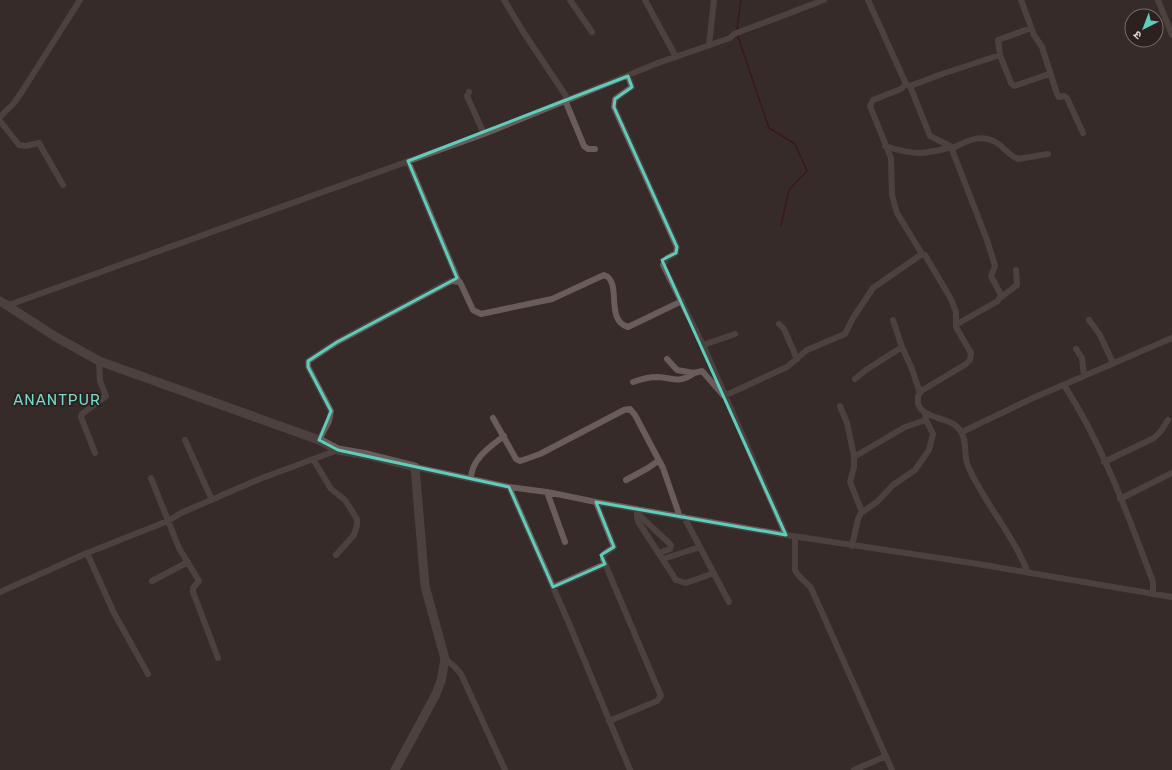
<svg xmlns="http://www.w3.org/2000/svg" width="1172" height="770" viewBox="0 0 1172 770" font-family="Rubik,'Noto Sans Devanagari',sans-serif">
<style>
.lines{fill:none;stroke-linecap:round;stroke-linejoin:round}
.stream{stroke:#420000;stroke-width:1.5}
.street{stroke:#695c5a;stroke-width:6}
.secondary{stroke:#695c5a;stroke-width:9}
.marked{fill:none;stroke:#5bcebc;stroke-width:3;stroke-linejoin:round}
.labels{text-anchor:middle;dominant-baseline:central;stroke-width:4;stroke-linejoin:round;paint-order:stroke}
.quarter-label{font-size:15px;letter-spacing:1px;fill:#74dbca;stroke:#2c211f}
</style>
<rect width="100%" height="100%" fill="#362b29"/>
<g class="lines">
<path class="stream" d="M737 30 741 0
M737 34 769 128 795 144 807 171 789 190 781 225"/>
<path class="street" d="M504 0 524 33 568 99
M570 0 592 32
M645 0 676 57
M868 0 906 84
M1021 0 1034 35 1042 47 1057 94 1059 97 1064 96 1067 98 1083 133
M1158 0 1172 35
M1031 28 998 40 1000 55 1011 83 1014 86 1049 74
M709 45 714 0
M1000 55 942 74 910 86 906 84 901 89 873 100 870 106 891 158 892 195 897 213 922 254 925 255 951 299 956 312V327L971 353 970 360 966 364 921 391 918 396V404C924 420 950 416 960 430 968 441 963 455 968 466 984 503 1013 534 1028 573
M628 76 632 87 615 99 614 107 677 247 676 253 667 258 663 265 703 345 786 535
M910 86 930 136 952 147
M469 92 467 96 484 134
M565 100 584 146 588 149H595
M0 117 14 103 23 90 80 0
M0 121 19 145 26 146 39 143 63 185
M885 146C912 155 924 155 951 147L953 148C968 140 984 132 1000 145 1005 150 1011 156 1018 159L1048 154
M951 147 987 240 995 266 991 276 1001 295 998 301 957 324
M408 161 458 280
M1000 298 1017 285 1016 270
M6 306 484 134 658 63 730 38 734 34 824 0
M893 320 902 347
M1089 320 1100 335 1113 363
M779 324 784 329 797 359
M703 345 735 334
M1076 349 1082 358 1084 376
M667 359 677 370 694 373 702 371 724 396 787 367 807 350 845 334 853 318 873 288 922 254
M855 379 866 370 902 347 912 369 920 393
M633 382C641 379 649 377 658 377 674 378 679 384 694 373
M1064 385C1103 445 1128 515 1153 582V594
M840 406 847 423 854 456
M493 418 516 459 520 461 540 454 624 410 630 409 635 415 663 468 680 517
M962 432 1033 398 1172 338
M185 440 212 500
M319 440 329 421 331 411 308 367V361L337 342 451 281 460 282 473 310 481 314 552 299 604 275C623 281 604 320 628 327L682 301
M95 453 81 417 82 414 106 396 100 381 99 361
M313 459 331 489 345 500 357 519V525L354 535 336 555
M1104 462 1154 438 1161 431 1168 420
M415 467 509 487 547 492 596 502 786 535 972 563 1172 597
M151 478 179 548 199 581 193 588V592L218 658
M471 479C471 459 490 447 504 436
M626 480 648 468 658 461
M509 487 568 621 630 770
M547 492 565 542
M1120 499 1172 473
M596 502 614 547 604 554 603 559 661 696 657 701 609 721
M637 509V517L639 523 676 580 686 583 714 573
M862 512 850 482 854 467V457L905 427 926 420
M637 513 671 545 670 549 659 553
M684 517 729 602
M795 536V570C799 579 808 582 812 590L892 770
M852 546 858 519 861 513 877 502 893 485 915 470 929 450 933 434 926 420 925 413
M87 553 114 613 148 674
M663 559 700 547
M152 581 188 562
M553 587 605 564
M0 592 87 553 168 521 181 513 262 478 338 450
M445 659 454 666 461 674 505 770
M854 770 886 756"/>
<path class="secondary" d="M0 301 56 337 99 361 319 440 338 450 367 455 415 467 425 586 445 659 441 681 436 694 395 770"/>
</g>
<path d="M0 0H1172V770H0ZM628 76 632 87 615 99 614 107 677 247 676 253 662 260 786 535 596 502 614 547 601 555 605 564 553 587 509 487 338 450 319 440 331 411 308 367V361L337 342 457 278 408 161Z" fill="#362b29" fill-opacity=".55" fill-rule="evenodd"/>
<path class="marked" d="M628 76 632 87 615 99 614 107 677 247 676 253 662 260 786 535 596 502 614 547 601 555 605 564 553 587 509 487 338 450 319 440 331 411 308 367V361L337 342 457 278 408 161Z"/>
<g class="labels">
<g class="quarter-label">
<text x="57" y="400">ANANTPUR</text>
</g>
</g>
<g transform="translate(1144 28) rotate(222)"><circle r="19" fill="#2c211f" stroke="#756c6a"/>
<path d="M0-3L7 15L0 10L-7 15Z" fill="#5bcebc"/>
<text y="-6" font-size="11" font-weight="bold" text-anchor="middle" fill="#e3dcda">उ</text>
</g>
</svg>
